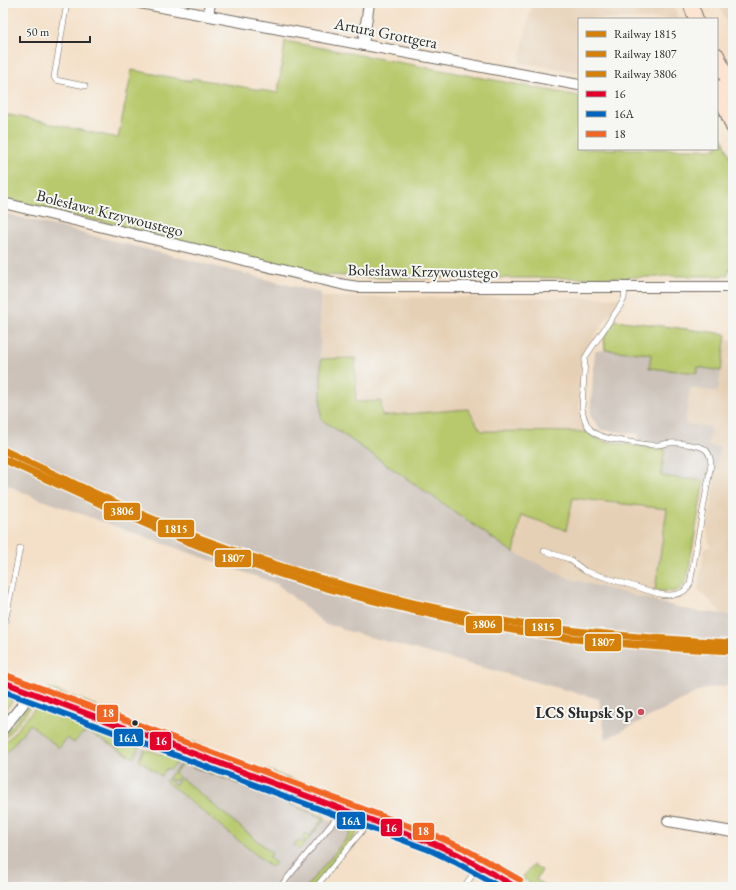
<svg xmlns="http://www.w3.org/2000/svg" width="736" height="890" viewBox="0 0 736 890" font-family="'EB Garamond',serif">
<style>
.built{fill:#e6d0b5}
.industrial{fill:#ccc2b9}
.green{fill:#b7c96c;stroke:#717a4c}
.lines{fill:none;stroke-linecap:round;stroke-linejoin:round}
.lane-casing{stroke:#716a62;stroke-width:6}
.street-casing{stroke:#716a62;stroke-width:12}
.secondary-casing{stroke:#716a62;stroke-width:16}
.lane{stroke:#fff;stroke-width:5}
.street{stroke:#fff;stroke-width:10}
.secondary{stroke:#fde4d1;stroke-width:14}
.bus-1-casing{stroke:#f6f6f2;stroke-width:9}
.bus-2-casing{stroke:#f6f6f2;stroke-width:9}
.bus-3-casing{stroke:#f6f6f2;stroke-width:9}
.bus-1{stroke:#e4002b;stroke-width:6}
.bus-2{stroke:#0065bd;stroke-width:6}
.bus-3{stroke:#f26522;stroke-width:6}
.rail-1-casing{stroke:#f6f6f2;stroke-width:10}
.rail-2-casing{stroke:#f6f6f2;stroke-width:10}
.rail-3-casing{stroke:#f6f6f2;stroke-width:10}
.rail-1{stroke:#d58009;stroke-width:7}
.rail-2{stroke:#d58009;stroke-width:7}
.rail-3{stroke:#d58009;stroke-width:7}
.poi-dot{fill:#d1495b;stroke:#f6f6f2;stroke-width:1.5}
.bus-dot{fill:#2b2b2b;stroke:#f6f6f2;stroke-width:1.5}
.labels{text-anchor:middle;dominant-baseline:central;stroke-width:4;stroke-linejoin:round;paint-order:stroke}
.street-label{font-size:16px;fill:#2b2b2b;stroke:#f6f6f2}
.poi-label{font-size:16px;font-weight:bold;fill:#2b2b2b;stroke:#f6f6f2;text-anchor:end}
.line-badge{stroke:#f6f6f2;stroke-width:1.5}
.badge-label{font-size:11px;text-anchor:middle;font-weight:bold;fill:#fff}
</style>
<rect width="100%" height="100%" fill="#f6f6f2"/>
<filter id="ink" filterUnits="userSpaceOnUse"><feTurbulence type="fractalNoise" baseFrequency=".025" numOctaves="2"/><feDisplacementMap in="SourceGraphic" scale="8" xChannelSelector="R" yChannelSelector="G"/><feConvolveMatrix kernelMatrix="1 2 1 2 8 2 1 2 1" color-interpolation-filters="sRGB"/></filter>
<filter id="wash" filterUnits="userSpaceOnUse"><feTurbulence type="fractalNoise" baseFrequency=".012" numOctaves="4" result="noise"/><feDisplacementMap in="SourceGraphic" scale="16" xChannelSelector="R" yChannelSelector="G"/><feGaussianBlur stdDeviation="0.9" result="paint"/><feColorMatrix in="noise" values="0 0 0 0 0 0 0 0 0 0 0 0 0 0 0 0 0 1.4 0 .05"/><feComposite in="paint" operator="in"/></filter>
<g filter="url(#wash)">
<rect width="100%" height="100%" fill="#f4e0c8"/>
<path class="built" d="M532 3H656L657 6 661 5 660 3H673L678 19H579V72L519 62Z
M718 3H733V36Z
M320 297 621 298 582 355 579 406 583 421 589 432 481 431 468 409 382 416 356 402 355 358 321 359Z
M726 339H733V615L723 614 699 590 698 588 704 549 710 546 707 531 720 448 708 446 685 424 690 387 718 392Z
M573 498 668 509 654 601 571 579 514 553 521 514Z"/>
<path class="industrial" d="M3 213 320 293 321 419 517 554 571 579 693 611 733 615V685L705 688 606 739 599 699 340 629V627L326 625 277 584 31 496 3 483Z
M605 350 651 354 649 367 697 373 698 367 721 371 718 392 690 388 685 424 711 427 708 446 720 447 714 482 661 476 659 449 637 447 639 434 601 430 590 416 595 351Z
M35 708H37L263 793 333 822 351 833 306 887H3V745Z"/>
<path class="green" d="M285 41 579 96V149H717V130L723 139 733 164V264L729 270 727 276H665L662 277C599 278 537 278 474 278 426 278 377 279 329 275L324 276 244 257 129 228 124 226H121L3 199V128L5 114 118 138 132 70 191 81 192 78 278 93Z
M615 320 726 334 721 371 698 367 697 373 649 368 651 354 605 350 604 337Z
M355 358 356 402 381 401 382 416 468 409 481 431 589 432 594 437 603 441 659 449 665 447 661 476 704 481 687 579C679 595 671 592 655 590L667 509 573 498 566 530 521 515 514 553 321 419V359Z
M48 688 68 695 66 700 46 692Z
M3 695 12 698V702L3 713Z
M72 696 97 706 95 710 70 701Z
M38 701 102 726 100 727 34 702Z
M28 706 29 707V710L3 740V736Z
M35 708H37L139 747 134 758 90 733C82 731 79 737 74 743L67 738 59 748 30 724 3 757V745Z
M107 728 239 775 237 779 108 731Z
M155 728 238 759 236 764 153 732Z
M144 749 179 760 170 770 167 768 161 776 139 760Z
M182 762 325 817V819L302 847 300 849 297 848 294 845 297 841 303 842 305 840 301 837 305 833 310 836 323 818 263 793 182 763 175 773 179 777 176 781 174 779 173 781 168 778Z
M262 768 316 789 315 793 260 772Z
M181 778 272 853 269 858 276 863 273 866 271 867 270 866 165 781 167 779 175 785Z
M259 783 321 808 325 813 258 787Z
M329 794 358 805 357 809 328 799Z
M340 822 360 829 313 887H306L351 833 338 824Z
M371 826 430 848V852L368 828Z
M479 857 508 872 506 875 477 859Z
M533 865 542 870 536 880 548 887H538L522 878Z"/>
</g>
<g filter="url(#ink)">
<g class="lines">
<g class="lane-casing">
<path id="lane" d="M67 3 54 77 56 80 85 86
M544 551 569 559 585 571 659 594C670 596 684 596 690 584L711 464C710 446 700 446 685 444 680 443 675 442 670 443 665 443 662 445 658 445 648 446 639 443 630 442 605 438 586 439 582 408L585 358 588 353 620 306 624 299 625 287
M3 632 20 548
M280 887 343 810
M316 887 370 821
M464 887 478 867"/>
</g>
<g class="street-casing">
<path id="street" d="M140 3 579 85
M208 16 210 3
M363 45 369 3
M3 203 345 285 358 287H733
M3 729 23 704 28 691
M668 821 733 832"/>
</g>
<g class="secondary-casing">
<path id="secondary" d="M690 3 696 19
M717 55 733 93
M717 87 733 127
M3 682 435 844 459 855 516 887"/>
</g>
<use href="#lane" class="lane"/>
<use href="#street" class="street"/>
<use href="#secondary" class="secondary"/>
<g class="bus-1-casing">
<path id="bus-1" d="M3 682 435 844 459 855 516 887"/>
</g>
<g class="bus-2-casing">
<path id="bus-2" d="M3 691 432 851 455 862 500 887"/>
</g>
<g class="bus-3-casing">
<path id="bus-3" d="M6 675 438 837 463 848 520 880"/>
</g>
<use href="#bus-1" class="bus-1"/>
<use href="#bus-2" class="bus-2"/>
<use href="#bus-3" class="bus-3"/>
<g class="rail-1-casing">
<path id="rail-1" d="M3 450C69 481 134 513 202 539 312 580 426 611 542 627 606 635 669 640 733 643"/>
</g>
<g class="rail-2-casing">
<path id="rail-2" d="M3 459C68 489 132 520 199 546 308 587 423 617 538 634 603 644 668 648 733 651"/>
</g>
<g class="rail-3-casing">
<path id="rail-3" d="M3 459C92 498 180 538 271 570 355 598 441 618 527 632 596 642 664 649 733 645"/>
</g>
<use href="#rail-1" class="rail-1"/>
<use href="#rail-2" class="rail-2"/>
<use href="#rail-3" class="rail-3"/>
</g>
</g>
<circle class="poi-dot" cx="641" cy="712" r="4"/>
<circle class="bus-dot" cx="135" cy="723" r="3.5"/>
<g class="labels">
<g class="street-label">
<text transform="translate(386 33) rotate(11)">Artura Grottgera</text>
<text transform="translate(110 213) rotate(14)">Bolesława Krzywoustego</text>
<text transform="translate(423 271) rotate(1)">Bolesława Krzywoustego</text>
</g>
<g class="poi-label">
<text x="633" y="712">LCS Słupsk Sp</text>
</g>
</g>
<g class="line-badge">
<rect x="103" y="502" width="38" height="19" rx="4" fill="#d58009"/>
<rect x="157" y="519" width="38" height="19" rx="4" fill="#d58009"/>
<rect x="214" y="549" width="38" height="19" rx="4" fill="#d58009"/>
<rect x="465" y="615" width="38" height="19" rx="4" fill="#d58009"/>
<rect x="524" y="618" width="38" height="19" rx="4" fill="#d58009"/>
<rect x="584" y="633" width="38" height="19" rx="4" fill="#d58009"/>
<rect x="96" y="704" width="23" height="19" rx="4" fill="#f26522"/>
<rect x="113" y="728" width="31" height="19" rx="4" fill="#0065bd"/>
<rect x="149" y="731" width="23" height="20" rx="4" fill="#e4002b"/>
<rect x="336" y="811" width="30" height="19" rx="4" fill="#0065bd"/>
<rect x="380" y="818" width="23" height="19" rx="4" fill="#e4002b"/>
<rect x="412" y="822" width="23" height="19" rx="4" fill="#f26522"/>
</g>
<g class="badge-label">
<text x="122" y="515">3806</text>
<text x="176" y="533">1815</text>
<text x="233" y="562">1807</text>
<text x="484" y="628">3806</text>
<text x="543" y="631">1815</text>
<text x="603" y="646">1807</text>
<text x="108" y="717">18</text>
<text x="128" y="742">16A</text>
<text x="161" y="745">16</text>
<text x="351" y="825">16A</text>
<text x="391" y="832">16</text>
<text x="423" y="835">18</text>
</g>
<rect width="736" height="890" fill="none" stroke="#f6f6f2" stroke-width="16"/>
<rect x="578" y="18" width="140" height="132" fill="#f6f6f2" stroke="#a5a5a2"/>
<rect x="586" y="31" width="20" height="6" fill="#d58009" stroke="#a5a5a2"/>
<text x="614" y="38" font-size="12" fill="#2b2b2b">Railway 1815</text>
<rect x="586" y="51" width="20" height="6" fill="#d58009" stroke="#a5a5a2"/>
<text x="614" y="58" font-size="12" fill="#2b2b2b">Railway 1807</text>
<rect x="586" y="71" width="20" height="6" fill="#d58009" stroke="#a5a5a2"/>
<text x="614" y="78" font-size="12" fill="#2b2b2b">Railway 3806</text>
<rect x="586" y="91" width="20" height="6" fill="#e4002b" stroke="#a5a5a2"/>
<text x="614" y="98" font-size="12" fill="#2b2b2b">16</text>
<rect x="586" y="111" width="20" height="6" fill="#0065bd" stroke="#a5a5a2"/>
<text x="614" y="118" font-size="12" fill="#2b2b2b">16A</text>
<rect x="586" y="131" width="20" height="6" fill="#f26522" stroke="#a5a5a2"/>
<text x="614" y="138" font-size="12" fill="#2b2b2b">18</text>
<path d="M20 36v6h70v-6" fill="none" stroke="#2b2b2b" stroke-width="2"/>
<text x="26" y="36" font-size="12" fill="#2b2b2b" stroke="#f6f6f2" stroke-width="3" paint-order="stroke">50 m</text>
</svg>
